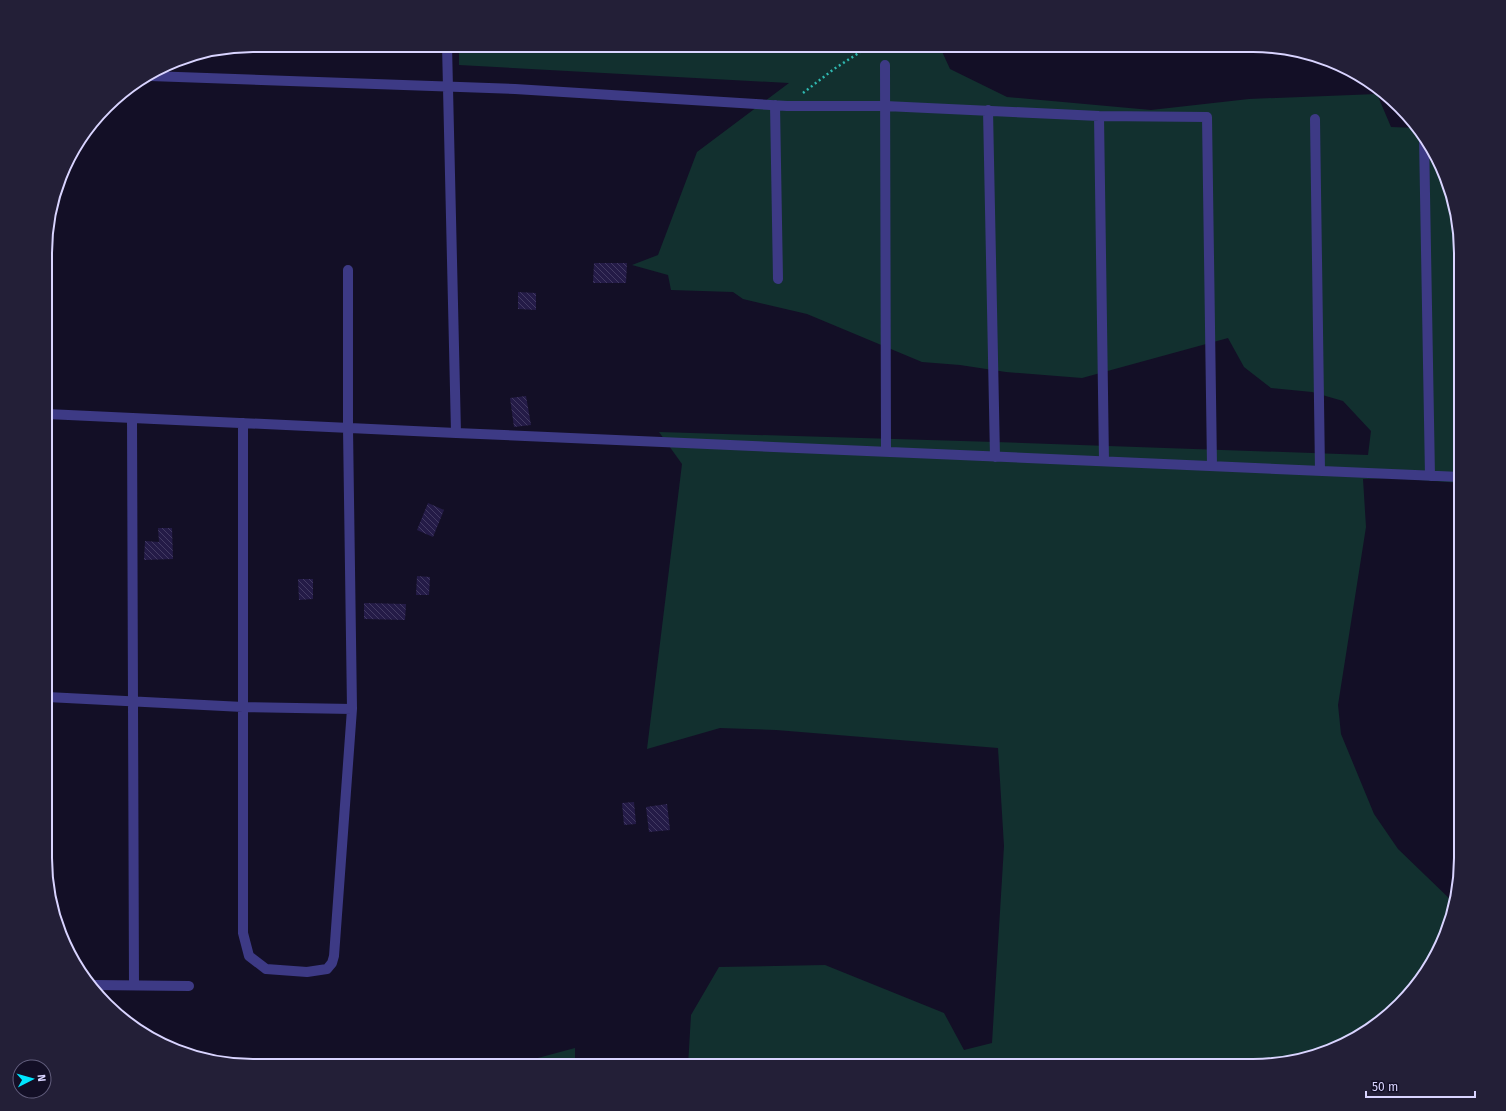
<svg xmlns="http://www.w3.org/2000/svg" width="1506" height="1111" viewBox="0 0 1506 1111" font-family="'Fira Sans',sans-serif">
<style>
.green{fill:#12302f}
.building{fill:url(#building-back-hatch)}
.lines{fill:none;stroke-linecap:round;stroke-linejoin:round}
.path{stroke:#2fb8b0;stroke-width:2.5;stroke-dasharray:2 3;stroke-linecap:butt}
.street{stroke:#3d3a85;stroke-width:10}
.rim{fill:none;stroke:#d9d4ff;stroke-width:2}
</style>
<defs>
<pattern id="building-back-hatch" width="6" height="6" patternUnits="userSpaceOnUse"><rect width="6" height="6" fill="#241b47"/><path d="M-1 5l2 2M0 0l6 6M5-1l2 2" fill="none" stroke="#433b63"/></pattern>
</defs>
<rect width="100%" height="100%" fill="#130f26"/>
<path class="green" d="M459 45H939L950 69 1007 97 1151 110 1249 99 1377 94 1391 127 1417 128 1439 161 1461 240V483L1390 478 1363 479 1366 527 1338 705 1341 734 1374 814 1398 849 1454 903 1450 925 1418 985 1380 1023 1345 1045 1306 1059 1253 1066H688L691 1015 719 967 825 965 944 1013 964 1050 992 1043 1004 846 998 748 776 730 720 728 647 749 682 464 659 432 995 442 1368 455 1371 431 1343 401 1312 392 1271 388 1244 367 1228 338 1082 378 1006 372 960 365 922 362 807 314 743 299 733 292 671 290 668 275 632 265 658 255 697 152 789 83 459 65Z
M575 1048V1066H508Z"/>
<path class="building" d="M594 263H627L626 283H593Z
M518 292 536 293V310L518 309Z
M526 396 531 425 514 427 510 398Z
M428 503 444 510 433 537 417 530Z
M158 528H172L173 559 144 560 145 541 159 542Z
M417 576 430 577 429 595H416Z
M298 579H313V599L299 600Z
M364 603 406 604 405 620 364 619Z
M634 802 636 824 624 825 622 803Z
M667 804 670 830 649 832 646 807Z"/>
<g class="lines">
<path class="path" d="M803 93 834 69 871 45"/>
<path class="street" d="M885 65 886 452
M150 76 515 89 787 106H885L1099 116 1207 117 1212 466
M775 105 778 279
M988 110 995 457
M1099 116 1104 461
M1315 119 1320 471
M1424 137 1430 476
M47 414 456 433 447 45
M132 418 134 985
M243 423V933L249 956 266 969 307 972 327 969 332 963 334 956 352 709
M456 433 1461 477
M47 697 243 707 352 709 348 428V270
M93 985 189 986"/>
</g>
<path d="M0 0H1506V1111H0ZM253 52H1253A201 201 0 0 1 1454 253V858A201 201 0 0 1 1253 1059H253A201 201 0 0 1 52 858V253A201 201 0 0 1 253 52Z" fill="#231f37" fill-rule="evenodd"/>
<path class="rim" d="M253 52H1253A201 201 0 0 1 1454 253V858A201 201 0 0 1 1253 1059H253A201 201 0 0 1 52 858V253A201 201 0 0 1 253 52Z"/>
<g transform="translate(32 1079) rotate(84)"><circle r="19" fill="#130f26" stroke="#625e7d"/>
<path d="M0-3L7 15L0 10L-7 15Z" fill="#00e5ff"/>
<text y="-6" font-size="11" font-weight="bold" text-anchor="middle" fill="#d9d4ff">N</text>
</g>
<path d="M1366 1091v6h109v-6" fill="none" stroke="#d9d4ff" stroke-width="2"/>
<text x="1372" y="1091" font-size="12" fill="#d9d4ff" stroke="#130f26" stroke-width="3" paint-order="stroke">50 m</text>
</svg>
